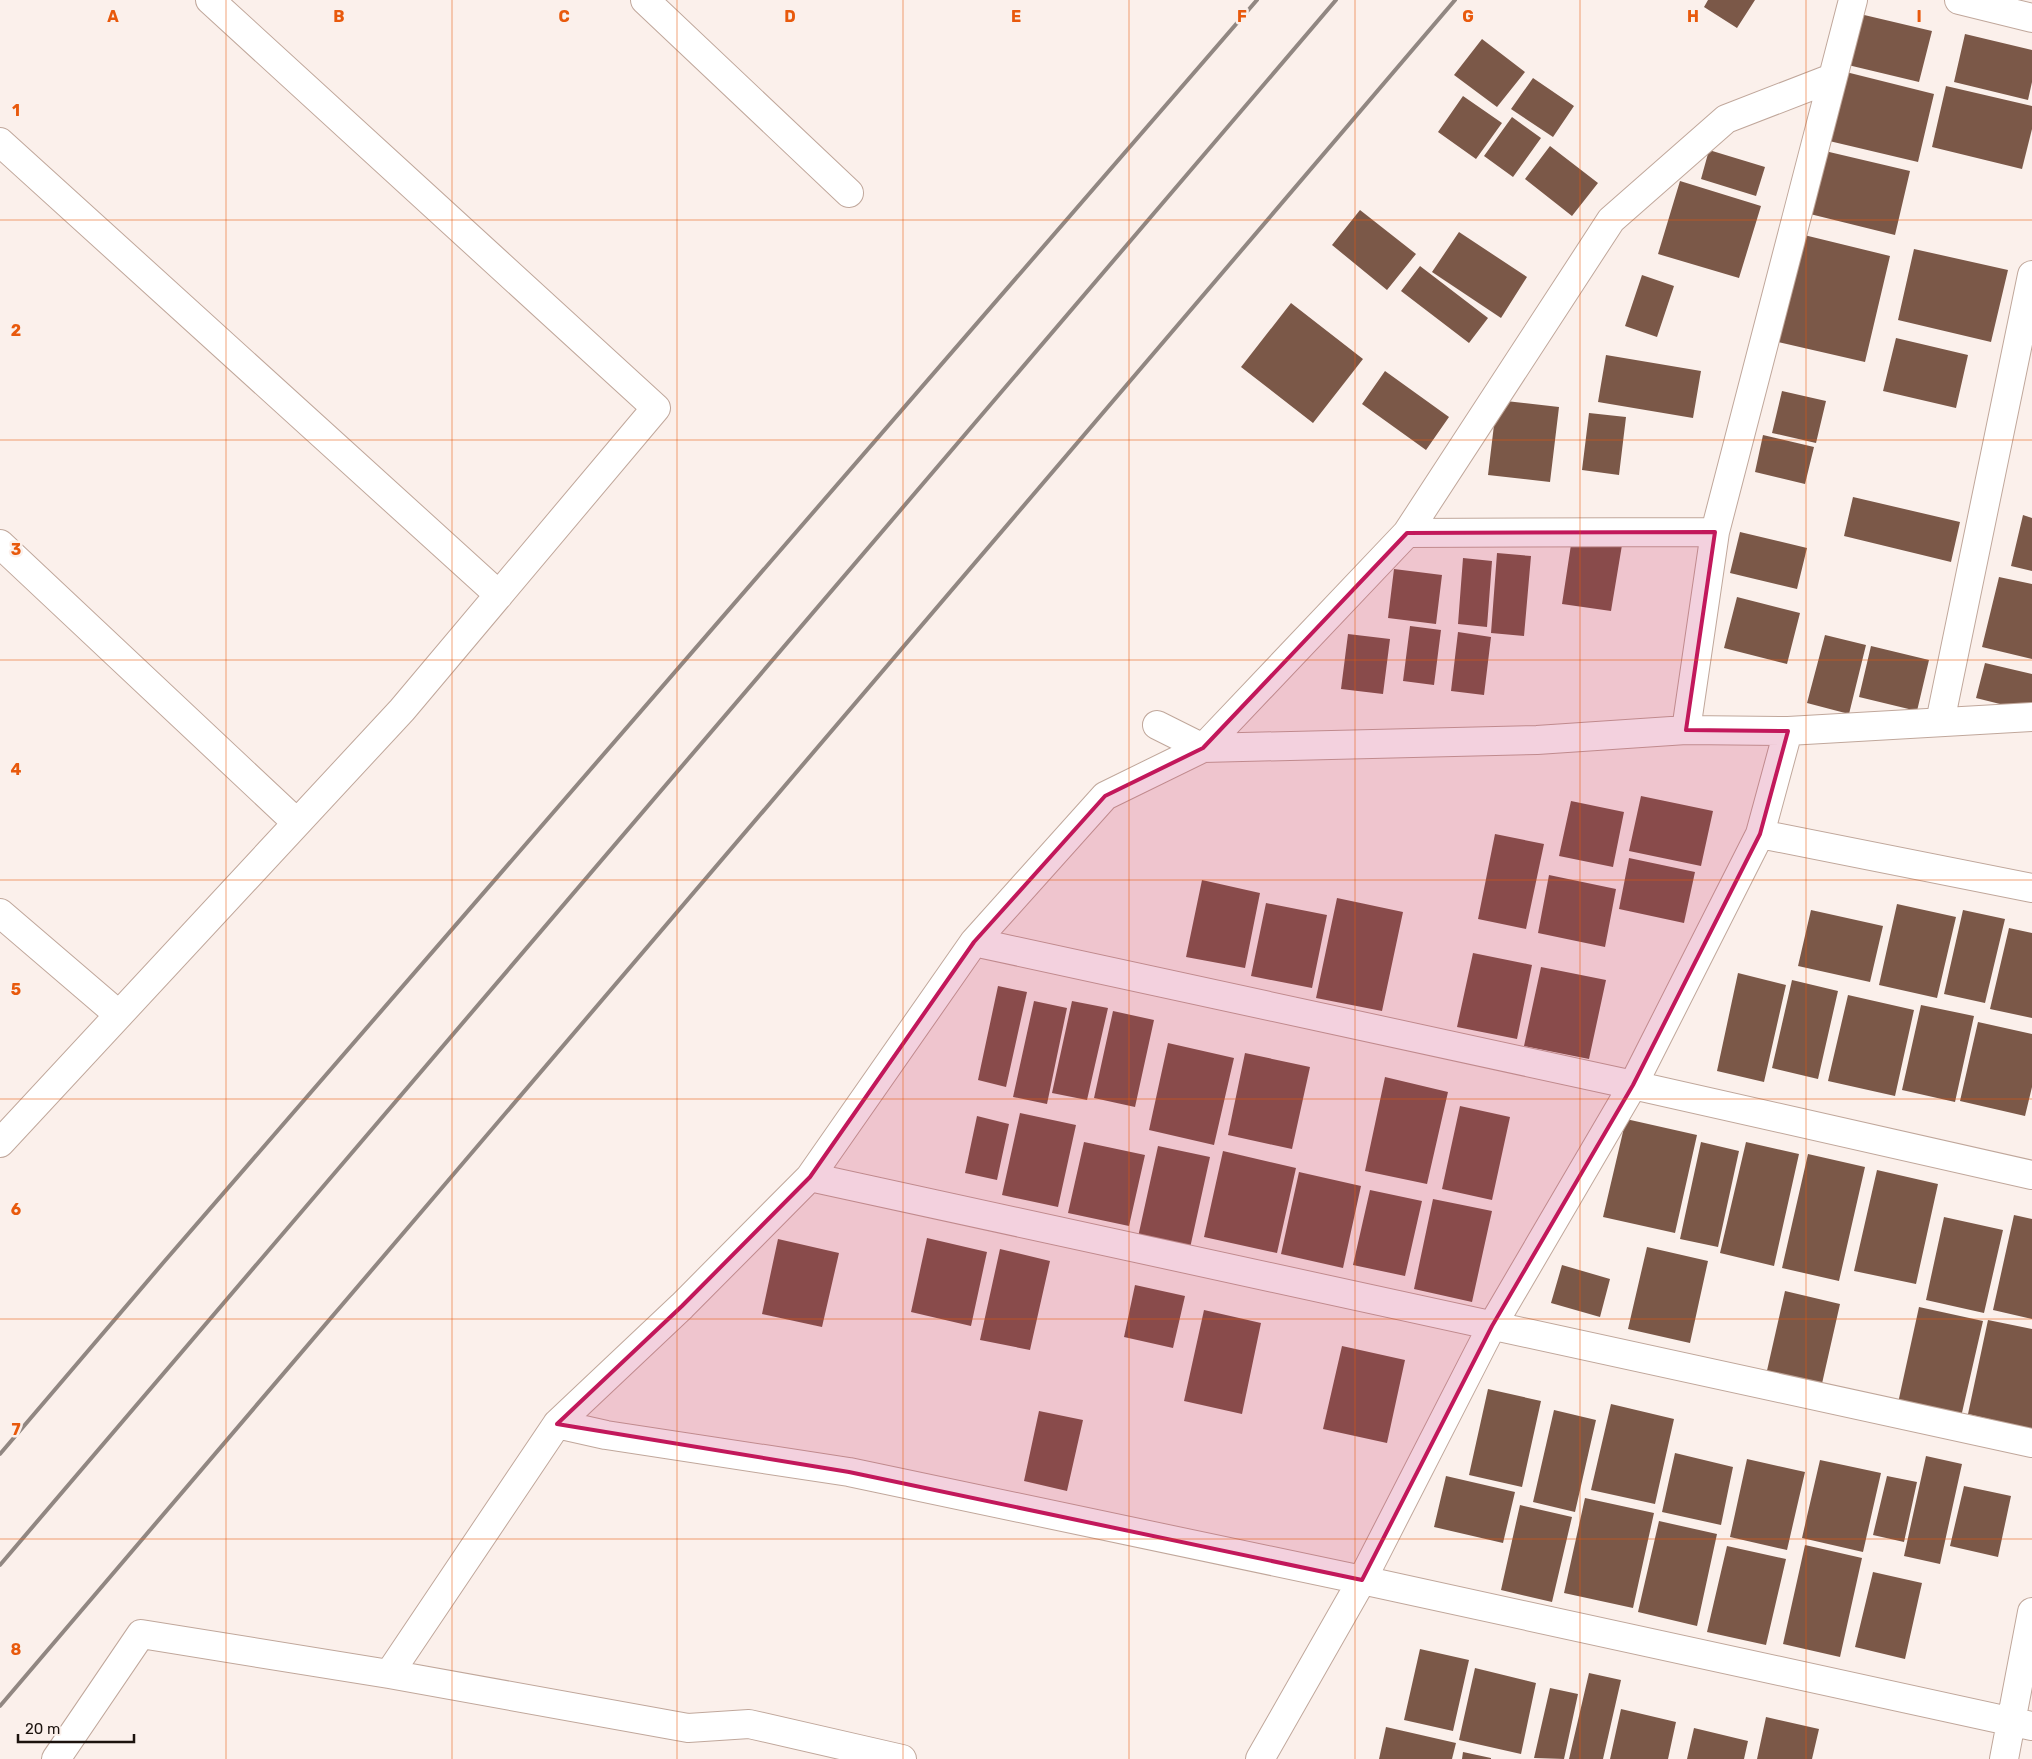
<svg xmlns="http://www.w3.org/2000/svg" width="2032" height="1759" viewBox="0 0 2032 1759" font-family="Rubik,sans-serif">
<style>
.building{fill:#7b5848}
.lines{fill:none;stroke-linecap:round;stroke-linejoin:round}
.minor-casing{stroke:#c0a79b;stroke-width:30}
.minor{stroke:#fff;stroke-width:28}
.rail{stroke:#918782;stroke-width:4}
.marked{fill:#c2185b;fill-opacity:0.2;stroke:#c2185b;stroke-width:4;stroke-linejoin:round}
.grid{fill:none;stroke:#e8590c;stroke-width:1;stroke-opacity:0.55}
.grid-label{font-size:16px;text-anchor:middle;font-weight:bold;fill:#e8590c;stroke:#fbf0eb;stroke-width:5;stroke-linejoin:round;paint-order:stroke}
</style>
<rect width="100%" height="100%" fill="#fbf0eb"/>
<path class="building" d="M1708 0H1755L1737 28 1704 7Z
M1860 14 1932 31 1919 82 1848 65Z
M1965 34 2032 50V82L2028 100 1954 82Z
M1482 39 1525 72 1497 107 1454 75Z
M1842 71 1934 94 1918 162 1825 140Z
M1533 78 1574 106 1553 137 1511 109Z
M1946 86 2032 106V129L2022 169 1932 147Z
M1463 96 1502 123 1476 159 1438 132Z
M1512 117 1541 138 1513 177 1484 156Z
M1550 146 1598 183 1572 216 1525 179Z
M1709 150 1765 167 1756 196 1701 179Z
M1825 151 1910 171 1895 235 1810 214Z
M1680 181 1761 206 1739 278 1658 254Z
M1360 210 1416 254 1387 290 1332 245Z
M1459 232 1527 277 1501 318 1432 272Z
M1800 234 1890 256 1865 362 1774 341Z
M1914 249 2008 270 1991 342 1898 320Z
M1420 266 1488 318 1469 343 1401 291Z
M1642 275 1674 286 1657 337 1625 326Z
M1291 303 1363 359 1313 423 1241 367Z
M1896 338 1968 355 1956 408 1883 391Z
M1606 355 1701 371 1693 418 1598 402Z
M1385 371 1449 417 1426 450 1362 404Z
M1782 391 1826 401 1816 443 1772 433Z
M1497 400 1559 407 1550 482 1488 475Z
M1589 413 1626 417 1619 475 1582 470Z
M1763 435 1814 447 1805 484 1755 472Z
M1853 497 1960 522 1951 562 1844 536Z
M2023 515 2032 518V571L2011 566Z
M1740 532 1807 548 1797 589 1730 573Z
M1572 538 1622 545 1611 611 1562 604Z
M1497 553 1531 556 1524 636 1491 633Z
M1463 558 1492 561 1487 627 1458 624Z
M1394 569 1442 575 1436 624 1388 618Z
M1999 577 2032 584V659L1982 647Z
M1737 597 1800 613 1787 664 1724 648Z
M1410 626 1441 630 1434 685 1403 681Z
M1458 632 1491 637 1484 695 1451 691Z
M1348 634 1390 639 1383 694 1341 689Z
M1825 635 1866 645 1849 714 1807 703Z
M1871 646 1929 660 1917 711 1859 697Z
M1985 663 2032 674V712L1976 698Z
M1641 796 1713 811 1701 866 1629 851Z
M1571 801 1624 812 1613 867 1559 856Z
M1495 834 1544 844 1526 929 1478 919Z
M1629 858 1695 872 1684 923 1619 909Z
M1549 875 1616 889 1605 947 1538 933Z
M1202 880 1260 893 1245 968 1186 957Z
M1337 898 1403 912 1382 1011 1316 998Z
M1266 903 1327 915 1312 988 1251 976Z
M1897 904 1956 917 1937 998 1879 985Z
M1811 910 1883 926 1870 982 1798 966Z
M1963 910 2005 919 1985 1003 1944 994Z
M2009 928 2032 933V1018L1990 1009Z
M1473 953 1532 965 1517 1039 1457 1027Z
M1541 967 1606 980 1589 1059 1524 1046Z
M1738 973 1786 985 1764 1082 1717 1071Z
M1792 980 1838 991 1818 1079 1772 1068Z
M998 986 1027 992 1006 1087 978 1080Z
M1848 995 1914 1010 1895 1096 1828 1081Z
M1034 1001 1067 1008 1047 1104 1013 1097Z
M1072 1001 1108 1008 1087 1100 1052 1093Z
M1921 1005 1974 1016 1955 1102 1902 1090Z
M1113 1011 1154 1020 1135 1107 1094 1098Z
M1978 1022 2032 1034V1087L2025 1116 1960 1101Z
M1168 1043 1234 1058 1214 1145 1149 1130Z
M1245 1053 1310 1067 1292 1149 1228 1135Z
M1385 1077 1448 1092 1427 1184 1365 1171Z
M1460 1106 1510 1117 1492 1200 1442 1189Z
M1020 1113 1076 1125 1058 1207 1002 1195Z
M977 1116 1009 1124 997 1180 965 1173Z
M1626 1119 1697 1135 1675 1233 1603 1217Z
M1084 1142 1145 1155 1129 1226 1068 1213Z
M1701 1142 1739 1151 1718 1247 1680 1239Z
M1746 1142 1799 1154 1774 1266 1720 1253Z
M1158 1146 1210 1157 1190 1248 1138 1237Z
M1223 1151 1296 1168 1277 1253 1204 1237Z
M1808 1154 1865 1167 1839 1281 1782 1268Z
M1877 1170 1938 1184 1916 1284 1854 1271Z
M1299 1172 1361 1186 1343 1268 1281 1254Z
M1370 1190 1422 1201 1405 1276 1353 1265Z
M1433 1199 1492 1211 1472 1302 1414 1289Z
M2014 1215 2032 1219V1319L1993 1310Z
M1944 1217 2003 1230 1984 1313 1926 1300Z
M927 1238 987 1252 971 1326 911 1312Z
M778 1239 839 1253 822 1327 762 1314Z
M1647 1247 1708 1261 1690 1343 1628 1329Z
M1000 1249 1050 1261 1030 1350 980 1340Z
M1562 1265 1610 1279 1600 1317 1551 1303Z
M1135 1285 1185 1296 1173 1348 1124 1337Z
M1785 1291 1840 1304 1821 1388 1766 1375Z
M1919 1307 1983 1321 1961 1417 1898 1403Z
M1204 1310 1261 1323 1242 1414 1184 1401Z
M1988 1320 2032 1329V1429L1968 1414Z
M1342 1346 1405 1360 1387 1443 1323 1429Z
M1488 1389 1541 1401 1522 1487 1469 1475Z
M1611 1404 1674 1419 1655 1504 1591 1490Z
M1554 1410 1596 1420 1575 1512 1533 1502Z
M1039 1411 1083 1420 1067 1491 1024 1481Z
M1675 1453 1733 1467 1721 1525 1662 1512Z
M1926 1456 1962 1464 1940 1564 1904 1556Z
M1747 1459 1805 1472 1787 1550 1730 1537Z
M1820 1460 1881 1473 1863 1552 1802 1538Z
M1446 1476 1515 1492 1503 1543 1434 1527Z
M1887 1476 1917 1482 1904 1542 1873 1535Z
M1964 1486 2011 1496 1998 1557 1950 1546Z
M1585 1498 1654 1513 1633 1608 1564 1593Z
M1520 1505 1572 1517 1552 1602 1501 1590Z
M1659 1521 1717 1534 1697 1626 1638 1612Z
M1805 1545 1862 1558 1840 1657 1783 1644Z
M1727 1546 1786 1559 1766 1645 1707 1632Z
M1873 1572 1922 1583 1905 1659 1855 1647Z
M1420 1649 1469 1660 1453 1731 1404 1720Z
M1475 1668 1536 1683 1521 1754 1459 1740Z
M1589 1673 1621 1680 1603 1759H1569Z
M1550 1688 1578 1694 1564 1759 1534 1758Z
M1621 1709 1676 1722 1668 1759H1610Z
M1766 1717 1819 1729 1812 1759H1757Z
M1386 1727 1456 1743 1452 1759H1379Z
M1694 1728 1748 1741 1744 1759H1687Z
M1463 1752 1491 1758V1759H1462Z"/>
<g class="lines">
<g class="minor-casing">
<path id="minor" d="M645 0 849 193
M1959 0 2032 18
M0 142 499 595
M1407 533 1715 532
M0 544 297 823
M1940 722 2032 275
M1157 725 1203 748 1537 740 1686 730 1788 731 2032 717
M1686 730 1715 532 1853 0
M1760 834 2032 888
M0 913 119 1015
M974 942 1633 1085 2032 1175
M0 1143 402 710 656 408 210 0
M810 1177 2032 1443
M557 1424 606 1435 849 1472 1362 1580 2032 1726
M389 1674 557 1424 682 1306 810 1177 974 942 1105 796 1203 748 1407 533 1611 220 1726 119 1832 78
M56 1759 141 1634 389 1674 688 1728 749 1724 902 1759
M1260 1759 1362 1580 1492 1326 1633 1085 1760 834 1788 731
M2004 1759 2032 1612"/>
</g>
<use href="#minor" class="minor"/>
<path class="rail" d="M0 1454 163 1263 1257 0
M0 1565 1336 0
M0 1706 1455 0"/>
</g>
<path class="marked" d="M1715 532 1686 730 1788 731 1760 834 1633 1085 1492 1326 1362 1580 849 1472 557 1424 682 1306 810 1177 974 942 1105 796 1203 748 1407 533Z"/>
<path class="grid" d="M226 0V1759M452 0V1759M677 0V1759M903 0V1759M1129 0V1759M1355 0V1759M1580 0V1759M1806 0V1759M0 220H2032M0 440H2032M0 660H2032M0 880H2032M0 1099H2032M0 1319H2032M0 1539H2032"/>
<g class="grid-label">
<text x="113" y="22">A</text>
<text x="339" y="22">B</text>
<text x="564" y="22">C</text>
<text x="790" y="22">D</text>
<text x="1016" y="22">E</text>
<text x="1242" y="22">F</text>
<text x="1468" y="22">G</text>
<text x="1693" y="22">H</text>
<text x="1919" y="22">I</text>
<text x="16" y="116">1</text>
<text x="16" y="336">2</text>
<text x="16" y="555">3</text>
<text x="16" y="775">4</text>
<text x="16" y="995">5</text>
<text x="16" y="1215">6</text>
<text x="16" y="1435">7</text>
<text x="16" y="1655">8</text>
</g>
<path d="M18 1734v8h116v-8" fill="none" stroke="#1c130e" stroke-width="2.5"/>
<text x="25" y="1734" font-size="15" fill="#1c130e" stroke="#fbf0eb" stroke-width="4" paint-order="stroke">20 m</text>
</svg>
